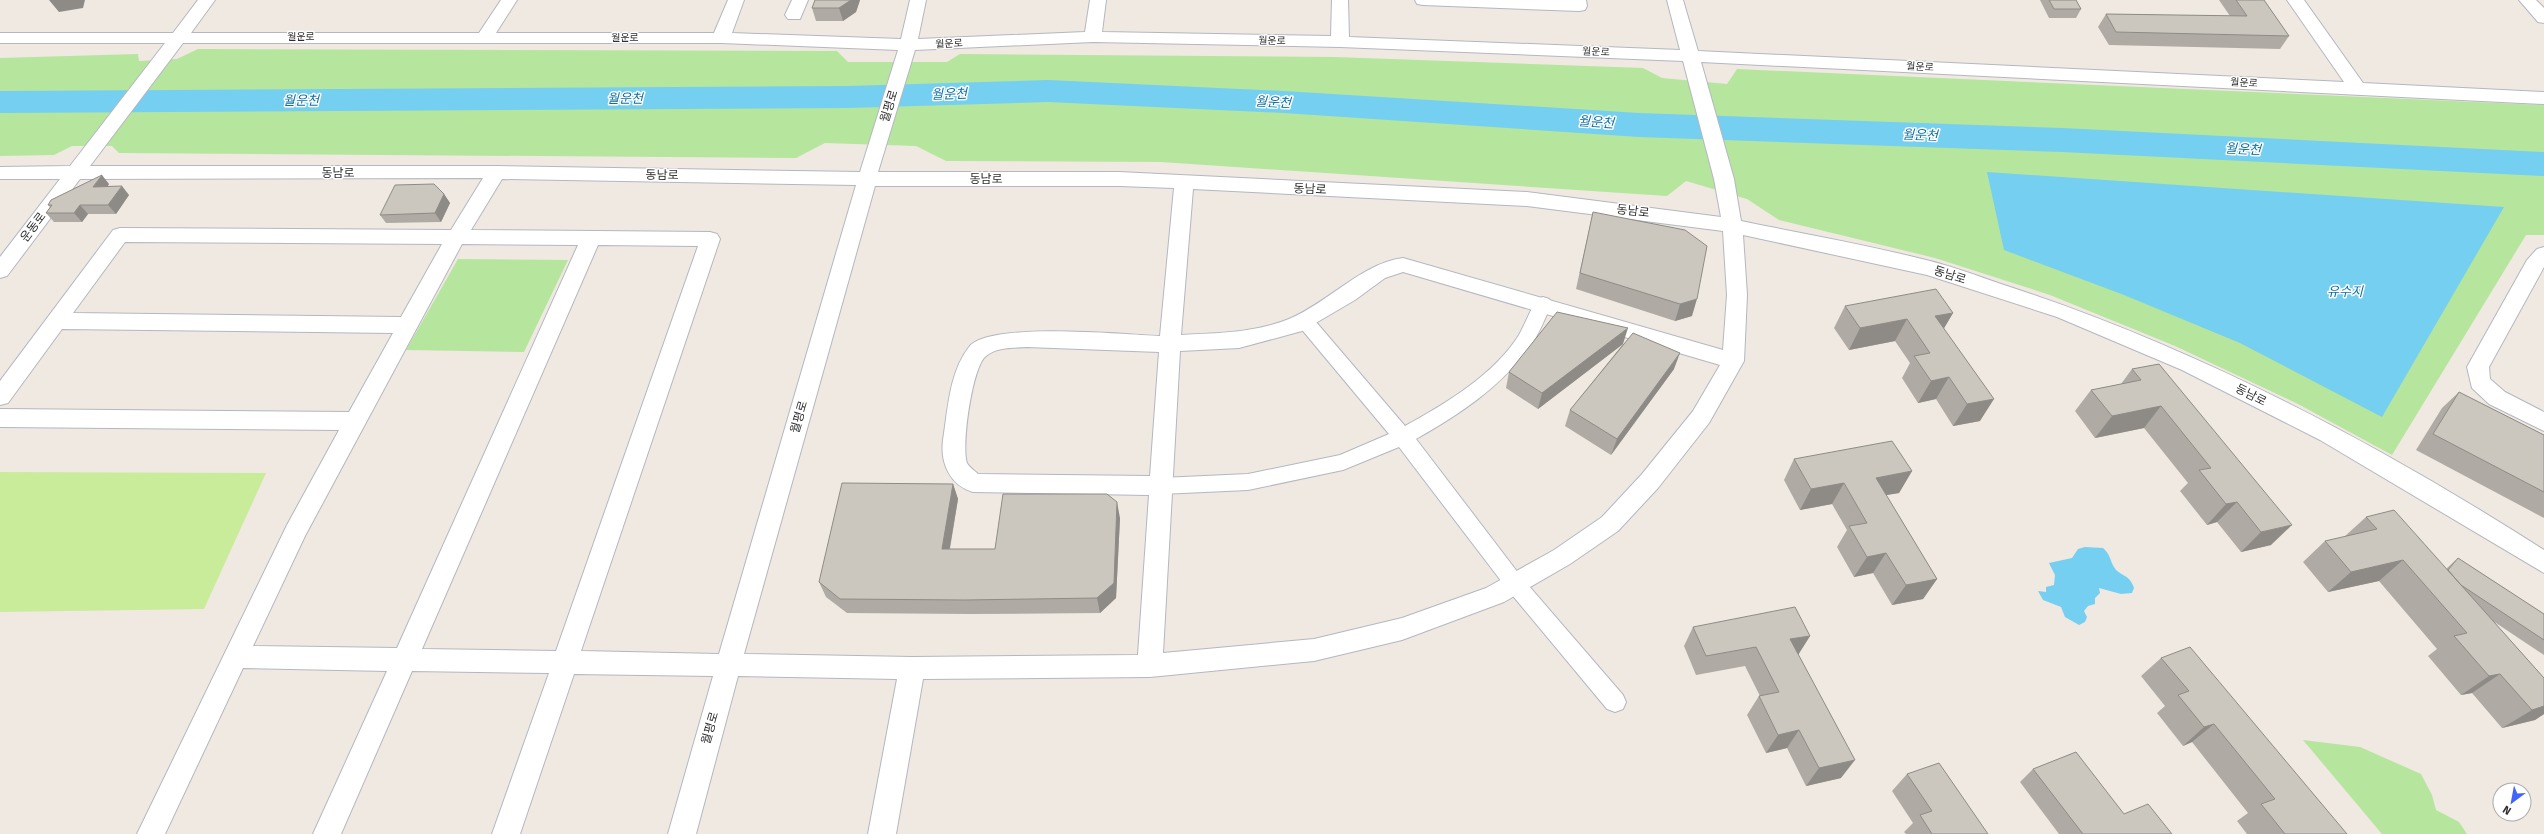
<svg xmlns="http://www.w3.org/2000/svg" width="2544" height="834" viewBox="0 0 2544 834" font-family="'Fira Sans','Noto Sans KR',sans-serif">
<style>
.green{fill:#b6e59e}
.pitch{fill:#c9ec9a}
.water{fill:#75cff0}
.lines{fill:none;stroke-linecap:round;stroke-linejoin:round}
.river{fill:#75cff0;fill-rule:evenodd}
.pedestrian-casing{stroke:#b4b7c1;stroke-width:2}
.minor-casing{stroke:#b4b7c1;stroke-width:2}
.pedestrian{fill:#fff;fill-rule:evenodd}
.minor{fill:#fff;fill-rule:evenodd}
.wall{fill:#afaba4}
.shaded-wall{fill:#8e8b86}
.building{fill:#cbc7bf;stroke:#8e8b86}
.labels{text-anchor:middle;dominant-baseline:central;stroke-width:3;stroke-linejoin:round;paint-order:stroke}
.far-street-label{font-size:10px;fill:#2e2e2e;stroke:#fff}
.street-label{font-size:12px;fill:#2e2e2e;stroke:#fff}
.water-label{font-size:13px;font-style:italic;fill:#0d6fa3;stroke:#fff}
</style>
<rect width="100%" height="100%" fill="#efe9e1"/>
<path class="green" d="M198 49 837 51 848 62H947L960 54 1334 57 1643 68 1662 78 1727 84 1737 69 2544 105V235H2526L2392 455 2298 404 2175 346 2050 295 1935 258 1779 220 1747 199 1686 181 1667 196 1161 162 946 161 916 146 825 143 796 158 119 153 112 146H72L54 155 0 156V58L138 54 139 61 177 59Z
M458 259 568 260 524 352 406 350Z
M2303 740 2360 747 2421 774 2432 795 2436 810 2459 822 2467 834H2382Z"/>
<path class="pitch" d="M0 472 266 473 204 609 0 612Z"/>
<path class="water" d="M1987 172 2504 207 2382 417 2240 343 2124 295 2004 250Z
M2085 547 2103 548C2110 554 2110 560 2114 567 2119 576 2130 574 2134 588L2132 593 2121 594 2099 588 2100 593 2095 598V604L2088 606 2084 611 2087 617 2085 622 2079 625 2065 617 2061 607 2043 600 2038 591 2046 592V587L2054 585 2055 575 2049 563 2072 558 2078 549Z"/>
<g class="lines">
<path class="river" d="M1048 80 1284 91 1639 113 2062 128 2544 152V176L2062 152 1639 137 1284 113 1048 102 848 108 0 113V91L848 86Z"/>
<g class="pedestrian-casing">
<path id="pedestrian" d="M1543 297 1549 299 1552 304C1545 317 1540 333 1531 345 1501 387 1460 414 1416 439L1522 578 1623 695 1626 702 1623 709 1615 712 1607 709 1508 590 1399 447 1343 470 1248 490 1161 494 1154 492 1151 486 1154 480 1161 478 1248 474 1340 455 1389 434 1298 325 1295 320 1298 315 1304 313 1310 315 1405 426C1445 404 1494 375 1519 335 1525 324 1530 311 1537 299Z"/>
</g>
<g class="minor-casing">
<path id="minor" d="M198 0H215L191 33H479L501 0H517L496 33H714L728 0H744L732 33 901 39 910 0H926L918 39 1085 32 1090 0H1106L1102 32 1331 36 1332 0H1348L1349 37 1680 50 1667 0H1683L1698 51 2344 82 2287 0H2304L2363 83 2544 92V104L1701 62 1734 179 1741 221C1804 234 1868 245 1930 261 1954 267 1978 276 2001 284 2193 346 2374 441 2544 550V573L2320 440 2182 370 2057 317 1927 275 1743 235 1747 295 1744 361 1709 423 1658 488 1618 531 1570 564 1504 602 1402 640 1314 661 1150 677 923 679 896 834H868L897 679 738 676 696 834H668L713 676 574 674 520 834H492L549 673 412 671 341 834H313L387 671 243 668 165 834H137L287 525 339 430 0 427V409L349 412 393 333 62 329 8 403 0 405V381L113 230 120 228 451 230 483 178 80 179 7 276 0 278V257L60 179H0V167L70 166 165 43H0V33H173ZM1093 42 1340 47 1683 61 1714 179 1721 217 1527 192 1119 172H878L915 50ZM183 43H721L898 50 860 172 496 166H90ZM502 179 856 185 719 654 581 651 720 239 717 234 710 232 471 230ZM875 186H1119L1174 188 1160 336C1126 335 988 321 969 347 949 373 948 409 943 440 940 463 950 485 973 492L1149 495 1138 655 912 657 744 654ZM1193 189 1527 206 1723 231 1727 295 1723 350 1403 258C1362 263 1328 303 1289 319 1255 333 1217 333 1181 335ZM125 242 442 244 401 317 73 313ZM462 244 578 245 397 648 253 646 305 536ZM598 245 698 246 556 651 422 649ZM1403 272 1720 365 1693 411 1642 474 1602 517 1554 550 1486 588 1402 618 1314 639 1163 653 1180 351 1239 348 1302 331 1355 300 1385 278ZM1027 347 1159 352 1150 476 978 474C975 471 969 467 967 463 961 448 972 366 986 356 997 347 1013 348 1027 347Z
M792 0H808L800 19H788L785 15Z
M1415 0H1586L1587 6 1585 10 1579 11 1423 5 1417 4Z
M2519 0H2536L2544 8V23L2538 22Z
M2544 247V267L2489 367 2490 379 2505 392 2544 412V431L2489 404 2472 388 2467 367 2527 260 2537 249Z"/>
</g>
<use href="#pedestrian" class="pedestrian"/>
<use href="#minor" class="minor"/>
</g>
<path class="wall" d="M815 0H860L856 12 843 21H816L812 8Z
M2040 0H2076L2081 9 2076 18H2049Z
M2219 0H2264L2289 36 2280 49 2109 45 2098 27 2106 14 2230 16Z
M109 184 108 186 129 195 116 214H88L82 222H54L46 213 50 207 48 205Z
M444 194 450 203 441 222 386 223 380 215Z
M1593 212 1692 316 1675 321 1576 289Z
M1845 306 1953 313 1944 328 1980 421 1953 426 1936 399 1918 403 1902 378 1910 363 1895 341 1849 350 1834 328Z
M1623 344 1674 369 1611 455 1565 426 1570 410 1623 344 1538 409 1506 388 1509 372Z
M2159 364 2271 545 2241 552 2217 522 2207 525 2180 491 2188 483 2144 428 2095 438 2075 411 2091 390 2121 384 2132 369Z
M2459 392 2544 435V518L2416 450 2442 408Z
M1794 459 1912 471 1899 493 1886 495 1937 579 1923 599 1892 605 1873 573 1854 577 1837 547 1847 530 1832 504 1800 510 1784 480Z
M953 484 958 499 950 549H995L1120 518 1116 598 1100 613 970 614 847 613 826 597 819 582Z
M2366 517 2446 569 2458 558 2544 614V655L2493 621 2544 678V714L2535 720 2502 728 2472 693 2461 695 2428 656 2437 649 2379 581 2328 592 2303 562 2325 541 2344 537Z
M1693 627 1810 636 1798 655 1841 778 1806 786 1787 748 1766 753 1747 715 1759 696H1760L1745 666 1696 675 1684 646Z
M2161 658 2347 834H2247L2237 821 2248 813 2192 742 2183 746 2157 713 2165 706 2141 676Z
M2033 769 2124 814 2172 834H2059L2020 782Z
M1907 774 1988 834H1906L1904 832 1913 823 1892 791Z"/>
<path class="shaded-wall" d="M49 0H85L83 8 59 12Z
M851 0H860L856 12 843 21 839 8Z
M102 175 109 184 101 195 93 187Z
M122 186 129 195 116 214 108 205Z
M444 194 450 203 441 222 435 213Z
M80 205 88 214 82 222 74 213Z
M1697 299 1692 316 1675 321 1680 304Z
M1953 313 1940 335 1935 316Z
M1907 319 1895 341 1849 350 1860 328Z
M1628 328 1623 344 1538 409 1542 393Z
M1680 353 1674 369 1611 455 1617 439Z
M1949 377 1936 399 1918 403 1931 381Z
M1994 399 1980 421 1953 426 1967 404Z
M2161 406 2144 428 2095 438 2112 416Z
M1912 471 1899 493 1863 499 1876 478Z
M1844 483 1832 504 1800 510 1811 489Z
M953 484 958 499 947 564 942 549Z
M1117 502 1120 518 1116 598 1100 613 1097 598Z
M2237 502 2217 522 2207 525 2226 504Z
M2292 525 2271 545 2241 552 2261 532Z
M1886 553 1873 573 1854 577 1867 557Z
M2403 560 2379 581 2328 592 2351 572Z
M1937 579 1923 599 1892 605 1906 585Z
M1810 636 1798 655 1790 639Z
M2500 674 2472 693 2461 695 2489 676Z
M2544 706V714L2535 720 2502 728 2532 710Z
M2214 724 2192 742 2183 746 2204 727Z
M1799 730 1787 748 1766 753 1778 735Z
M1855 760 1841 778 1806 786 1819 768Z"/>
<path class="building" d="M815 0H851L839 8H812Z
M2049 0H2076L2081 9H2054Z
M2236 0H2264L2289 36 2116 32 2106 14 2247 16Z
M102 175 93 187 122 186 108 205H80L74 213H46L52 205H48L51 200Z
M434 184 444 194 435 213 380 215 395 185Z
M1593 212 1685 230 1707 246 1697 299 1680 304 1580 273Z
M1936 289 1953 313 1935 316 1994 399 1967 404 1949 377 1931 381 1914 356 1930 353 1907 319 1860 328 1845 306Z
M1557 312 1628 328 1542 393 1509 372Z
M1633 333 1680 353 1617 439 1570 410Z
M2159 364 2292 525 2261 532 2237 502 2226 504 2199 470 2211 468 2161 406 2112 416 2091 390 2141 380 2132 369Z
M2459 392 2544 435V492L2433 434Z
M1892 441 1912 471 1876 478 1937 579 1906 585 1886 553 1867 557 1849 526 1867 523 1844 483 1811 489 1794 459Z
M842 483 953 484 942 549H995L1003 494H1107L1117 502 1114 583 1097 598 965 600 840 599 819 582Z
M2394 510 2544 678V706L2532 710 2500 674 2489 676 2454 636 2467 633 2403 560 2351 572 2325 541 2377 529 2366 517Z
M2458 558 2544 614V640L2461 585 2448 570Z
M1795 607 1810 636 1790 639 1855 760 1819 768 1799 730 1778 735 1759 696 1779 692 1756 647 1706 656 1693 627Z
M2190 647 2347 834H2285L2261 804 2275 799 2214 724 2204 727 2178 695 2189 691 2161 658Z
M2076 752 2124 814 2148 804 2172 834H2083L2033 769Z
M1939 763 1988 834H1932L1920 815 1932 811 1907 774Z"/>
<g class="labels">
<g class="far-street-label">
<text x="301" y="37">월운로</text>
<text x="625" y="38">월운로</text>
<text transform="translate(1272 41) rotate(1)">월운로</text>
<text transform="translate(949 44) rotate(-3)">월운로</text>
<text transform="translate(1596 52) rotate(2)">월운로</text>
<text transform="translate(1920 67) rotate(3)">월운로</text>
<text transform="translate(2244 83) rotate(3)">월운로</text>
</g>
<g class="street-label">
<text transform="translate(889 106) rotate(-73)">월평로</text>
<text x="338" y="173">동남로</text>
<text transform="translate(662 175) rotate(1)">동남로</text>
<text x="986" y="179">동남로</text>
<text transform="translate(1310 189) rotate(3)">동남로</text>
<text transform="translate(1633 211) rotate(7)">동남로</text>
<text transform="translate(33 227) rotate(-53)">운동로</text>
<text transform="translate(1950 275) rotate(18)">동남로</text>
<text transform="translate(2251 395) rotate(27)">동남로</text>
<text transform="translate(799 417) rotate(-74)">월평로</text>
<text transform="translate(710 728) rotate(-74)">월평로</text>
</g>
<g class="water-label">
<text transform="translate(949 94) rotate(-2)">월운천</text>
<text x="625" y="98">월운천</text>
<text x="301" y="100">월운천</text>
<text transform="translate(1273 102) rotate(3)">월운천</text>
<text transform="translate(1596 122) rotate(4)">월운천</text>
<text transform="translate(1920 135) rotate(2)">월운천</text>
<text transform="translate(2243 149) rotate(3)">월운천</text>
<text x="2345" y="291">유수지</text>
</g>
</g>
<g transform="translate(2512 802) rotate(212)"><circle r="19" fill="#ffffff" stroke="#ababab"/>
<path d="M0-3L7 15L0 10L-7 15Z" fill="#4264fb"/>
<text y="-6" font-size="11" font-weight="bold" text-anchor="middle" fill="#2e2e2e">N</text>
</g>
</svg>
